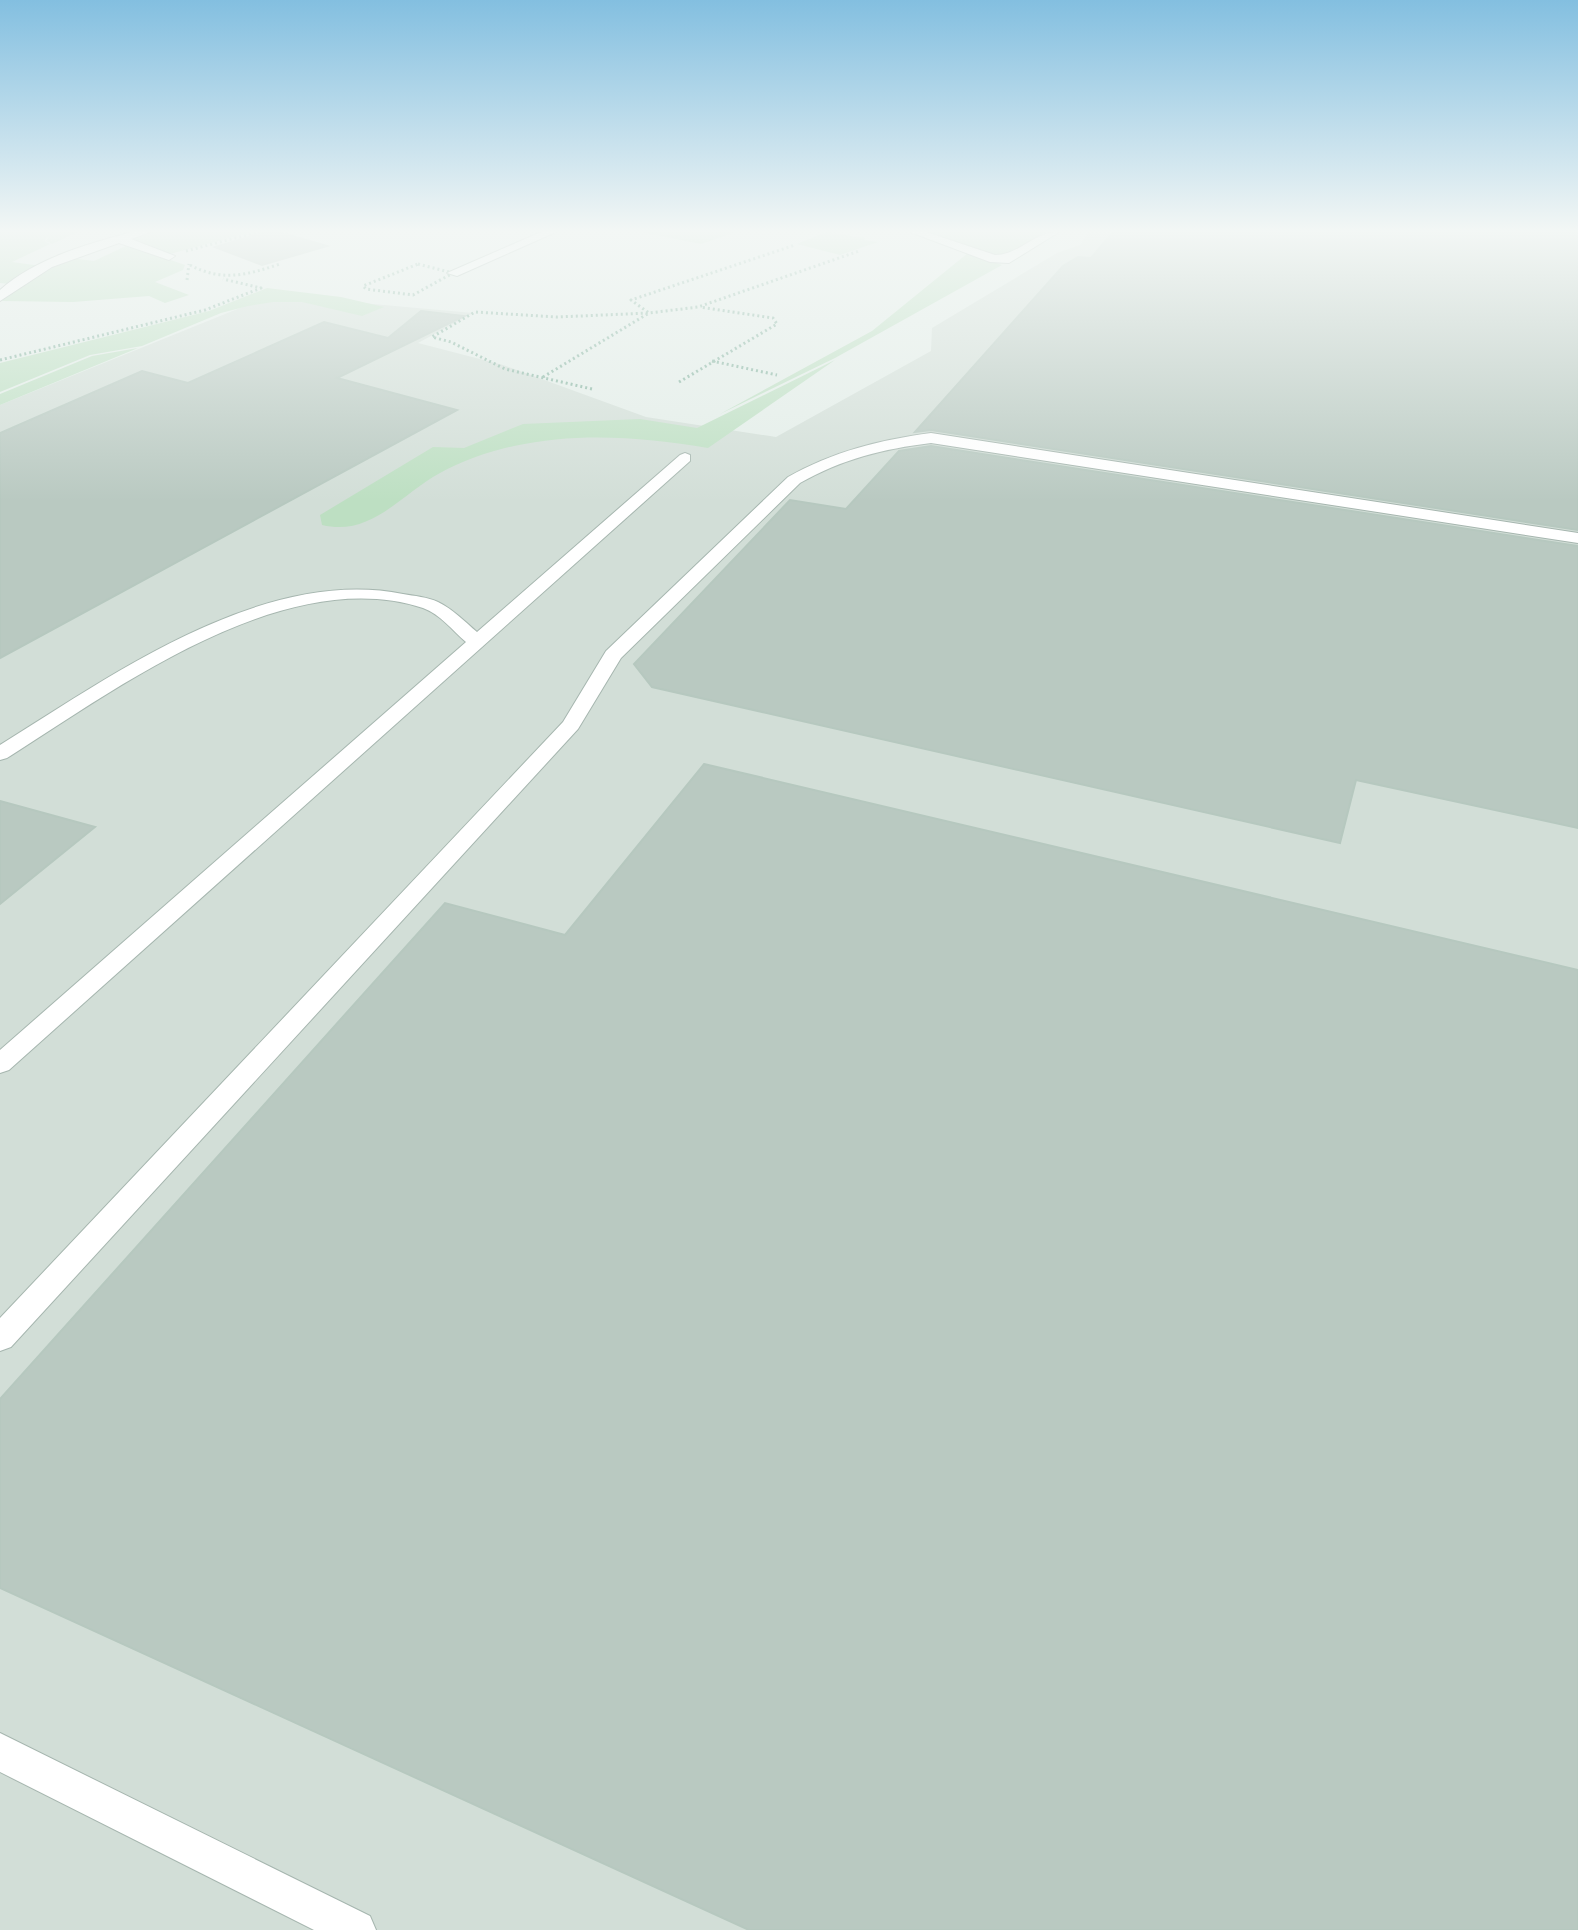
<svg xmlns="http://www.w3.org/2000/svg" width="1578" height="1930" viewBox="0 0 1578 1930" font-family="'Varela Round',sans-serif">
<style>
.built{fill:#d2ded7}
.green{fill:#bddfc2}
.building{fill:#b9c9c1;stroke:#b6c8bf;stroke-width:2}
.lines{fill:none;stroke-linecap:round;stroke-linejoin:round}
.minor-casing{stroke:#a6b6af;stroke-width:2}
.path{stroke:#84b29f;stroke-width:3;stroke-dasharray:2 3;stroke-linecap:butt}
.minor{fill:#fff;fill-rule:evenodd}
</style>
<rect width="100%" height="100%" fill="#e4eee9"/>
<path class="built" d="M1089 232H1578V1930H0V405L272 295 473 313 418 343 503 365 646 417 776 437 931 351 932 328 1057 253 1080 245Z"/>
<path class="green" d="M0 232H78L52 244 46 241 51 234 44 241 50 244 12 262 41 266 10 284 0 283Z
M149 232H251L170 254 125 238Z
M641 232H736L701 244Z
M826 232 865 238 864 240 878 242 840 255 797 244Z
M926 232H1045L1004 256H996Z
M128 245 185 265 183 270 155 282 189 295 165 303 149 296 73 302 2 301 11 291 70 258 94 261Z
M968 253 1002 265 835 358 720 414 872 331Z
M267 288 341 297 384 307 362 316 302 302H273L248 306 221 313 142 346 90 355 0 392V363L209 311Z
M138 348 0 405V394L92 356Z
M835 360 708 448C644 437 578 432 514 446 490 451 462 461 440 473 400 495 371 537 322 525L320 515 433 447 464 448 523 424 640 419 697 428Z"/>
<path class="building" d="M265 232H279L327 246 262 265 215 247Z
M1113 232H1578V530L931 430 915 432 1063 266 1078 257 1091 258Z
M421 311 464 316 337 378 457 410 0 658V433L142 371 188 383 324 322 388 338Z
M931 446 1578 546V828L1356 780 1340 843 652 687 634 664 790 500 846 509 899 451Z
M704 764 1578 970V1930H749L0 1588V1399L445 903 565 935Z
M0 801 95 827 0 904Z"/>
<g class="lines">
<g class="minor-casing">
<path id="minor" d="M132 232H150L131 239 175 256 169 260 119 243 52 267 0 301V290C36 258 88 244 132 232Z
M541 232H556L457 276 447 273Z
M910 232H926L995 255C1020 255 1034 231 1059 232L1009 263 990 262Z
M931 433 1578 533V543L931 443C883 449 842 459 800 483L621 658 578 729 11 1347 0 1351V1318L563 722 606 651 788 477C834 451 880 440 931 433Z
M685 453 690 455V461L9 1070 0 1073V1050L466 642C453 631 440 614 423 608 286 563 117 688 7 758L0 760V745C112 675 264 566 403 594 414 596 428 597 438 602 453 609 465 622 477 632L680 455Z
M0 1733 370 1916 376 1930H314L0 1772Z"/>
</g>
<path class="path" d="M186 251 258 232
M418 264 453 273 413 295 366 289 363 286Z
M190 265C222 282 247 275 280 264
M187 280 189 264
M0 360 205 310 261 288 223 279
M712 361 777 375
M543 377 649 313 631 300 795 245
M679 382 777 324 773 318 700 307
M592 389 505 369 451 342 432 337 475 312 557 317 649 313 698 307 859 251"/>
<use href="#minor" class="minor"/>
</g>
<linearGradient id="sky" x2="0" y2="1"><stop stop-color="#83bfe0"/><stop offset="0.46" stop-color="#f3f7f5"/><stop offset="1" stop-color="#f3f7f5" stop-opacity="0"/></linearGradient>
<rect width="1578" height="502" fill="url(#sky)"/>
</svg>
